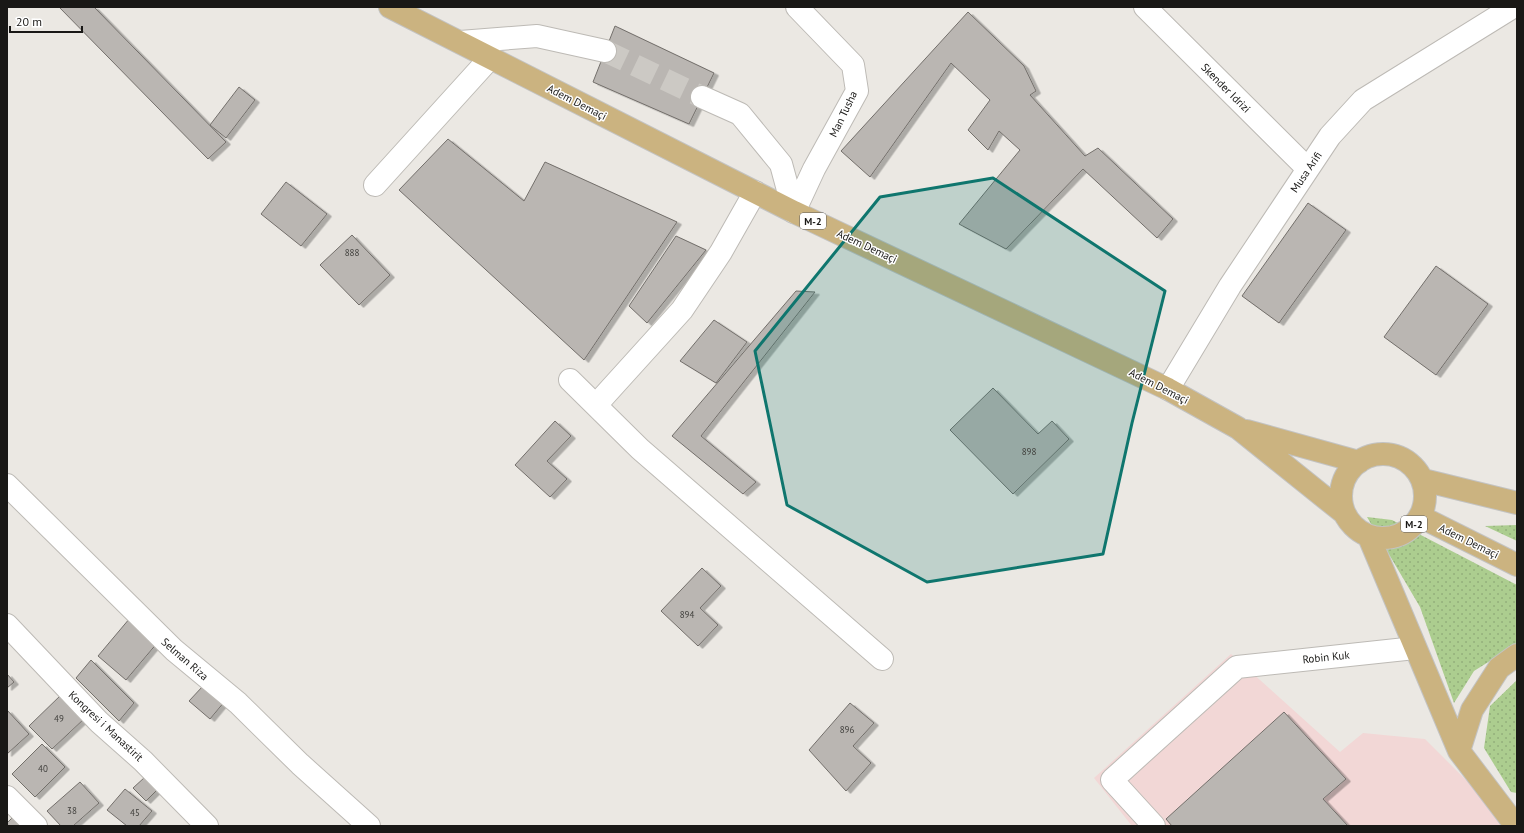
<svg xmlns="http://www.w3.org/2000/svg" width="1524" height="833" viewBox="0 0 1524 833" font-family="'PT Sans',sans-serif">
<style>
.commercial{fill:#f2d7d6}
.grass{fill:url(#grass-dots)}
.building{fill:#bab6b2;stroke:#736f6b;filter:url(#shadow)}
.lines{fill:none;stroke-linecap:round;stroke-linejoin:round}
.minor-tunnel{stroke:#ccc9c4;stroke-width:22;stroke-dasharray:22 11;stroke-linecap:butt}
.minor-casing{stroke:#bdbab5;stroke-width:24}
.major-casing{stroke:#c3c3c2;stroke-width:24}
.minor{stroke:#fff;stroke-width:22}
.major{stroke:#cbb380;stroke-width:22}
.marked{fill:#0f766e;fill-opacity:0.2;stroke:#0f766e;stroke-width:3;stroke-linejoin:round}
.labels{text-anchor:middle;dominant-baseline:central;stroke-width:3;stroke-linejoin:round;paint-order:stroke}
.number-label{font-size:9px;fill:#41403d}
.shield{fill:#fff;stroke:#5e5d5c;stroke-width:1}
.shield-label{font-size:10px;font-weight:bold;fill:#191816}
.street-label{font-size:11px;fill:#191816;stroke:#fff}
</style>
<defs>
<pattern id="grass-dots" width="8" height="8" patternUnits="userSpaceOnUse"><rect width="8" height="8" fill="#accd8f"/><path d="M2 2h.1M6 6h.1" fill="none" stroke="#93af7b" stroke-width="1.8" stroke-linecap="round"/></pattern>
<filter id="shadow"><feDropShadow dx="4.5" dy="2.5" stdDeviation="0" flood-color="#0004"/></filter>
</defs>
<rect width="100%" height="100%" fill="#ebe8e3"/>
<path class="commercial" d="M1231 654 1340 752 1363 733 1425 739 1512 826H1132L1094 778Z"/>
<path class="grass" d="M1367 517 1392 520 1517 585V644L1474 671 1454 703 1420 607Z
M1517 525V541L1485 526Z
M1517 680V793L1511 792 1484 748 1490 706Z"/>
<path class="building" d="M59 7H94L226 142 208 159Z
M968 12 1024 66 1036 91 1030 95 1085 156 1098 148 1173 219 1157 238 1083 169 1006 249 959 224 1020 150 999 131 988 150 968 130 990 100 951 63 870 177 841 151Z
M615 26 714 73 689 124 593 82Z
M239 87 255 100 226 138 210 125Z
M448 139 524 201 545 162 677 222 584 360 399 190Z
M286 182 327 214 301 246 261 214Z
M1308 203 1346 230 1279 323 1242 296Z
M352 235 390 275 359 305 320 265Z
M676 236 706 250 647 323 629 306Z
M1436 266 1488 304 1436 375 1384 337Z
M796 291 815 292 701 436 756 482 743 494 672 436Z
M714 320 747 342 716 383 680 361Z
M993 388 1038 434 1052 421 1069 439 1013 494 950 430Z
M555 421 571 436 547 461 567 479 550 497 515 465Z
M702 568 721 586 700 608 718 625 698 646 661 611Z
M130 618 158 642 126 680 98 656Z
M91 660 134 703 119 721 76 678Z
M7 674 14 682 7 688Z
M203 686 225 701 210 719 189 701Z
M62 694 85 718 52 749 29 726Z
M850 703 874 723 853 746 871 763 846 791 809 750Z
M7 710 29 734 7 754Z
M1284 712 1346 779 1323 799 1348 826H1172L1166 819Z
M42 744 65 767 35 797 12 774Z
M145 777 157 790 146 801 133 788Z
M80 782 99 803 73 826H61L47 811Z
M125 789 152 811 139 826H127L107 810Z
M12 818 21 826H7V823Z"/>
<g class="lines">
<path class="minor-tunnel" d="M605 51 702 97"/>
<g class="minor-casing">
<path id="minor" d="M1145 7 1308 169
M460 42 537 36 605 51
M702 97 740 114 781 164 794 212
M375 185 491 57
M794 212 814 169 857 91 853 65 797 7
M570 380 640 449 882 659
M1168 389 1230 286 1330 136 1363 100 1513 7
M596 405 682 310 721 252 755 192
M7 485 174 650 238 703 300 764 369 826
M7 625 99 722 143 761 207 826
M7 797 36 826
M1154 826 1112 780 1237 667 1415 648"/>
</g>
<g class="major-casing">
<path id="major" d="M390 7 794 212 1168 389 1238 428 1344 513
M1247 431 1359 462
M1341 496a42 42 0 1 1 84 0a42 42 0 1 1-84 0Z
M1423 480 1517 503
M1421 517 1517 565
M1369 537 1459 751 1516 826
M1459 751 1472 710 1499 668 1517 655"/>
</g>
<use href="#minor" class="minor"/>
<use href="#major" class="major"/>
</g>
<path class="marked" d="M993 178 1165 291 1132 423 1103 554 927 582 787 505 755 351 880 197Z"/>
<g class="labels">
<g class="number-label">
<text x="352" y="252">888</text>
<text x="1029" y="451">898</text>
<text x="687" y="614">894</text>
<text x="59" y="718">49</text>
<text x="847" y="729">896</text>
<text x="43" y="768">40</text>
<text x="72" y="810">38</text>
<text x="135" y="812">45</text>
</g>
<g class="shield">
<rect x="800" y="213" width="26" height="16" rx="3"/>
<rect x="1401" y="516" width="26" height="16" rx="3"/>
</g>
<g class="shield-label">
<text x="813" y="221">M-2</text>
<text x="1414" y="524">M-2</text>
</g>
<g class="street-label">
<text transform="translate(1226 88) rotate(45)">Skender Idrizi</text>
<text transform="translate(577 102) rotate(27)">Adem Demaçi</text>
<text transform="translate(843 114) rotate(-64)">Man Tusha</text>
<text transform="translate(1306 172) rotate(-56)">Musa Arifi</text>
<text transform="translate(867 246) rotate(25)">Adem Demaçi</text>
<text transform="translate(1159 386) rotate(27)">Adem Demaçi</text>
<text transform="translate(1469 541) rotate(26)">Adem Demaçi</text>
<text transform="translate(1326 657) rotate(-6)">Robin Kuk</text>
<text transform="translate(185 659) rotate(41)">Selman Riza</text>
<text transform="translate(106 726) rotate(43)">Kongresi i Manastirit</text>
</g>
</g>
<rect width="1524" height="833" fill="none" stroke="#191816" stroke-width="16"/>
<path d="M10 26v6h72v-6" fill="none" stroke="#191816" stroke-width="2"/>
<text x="16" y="26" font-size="12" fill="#191816" stroke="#ffffff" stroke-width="3" paint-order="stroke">20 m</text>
</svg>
